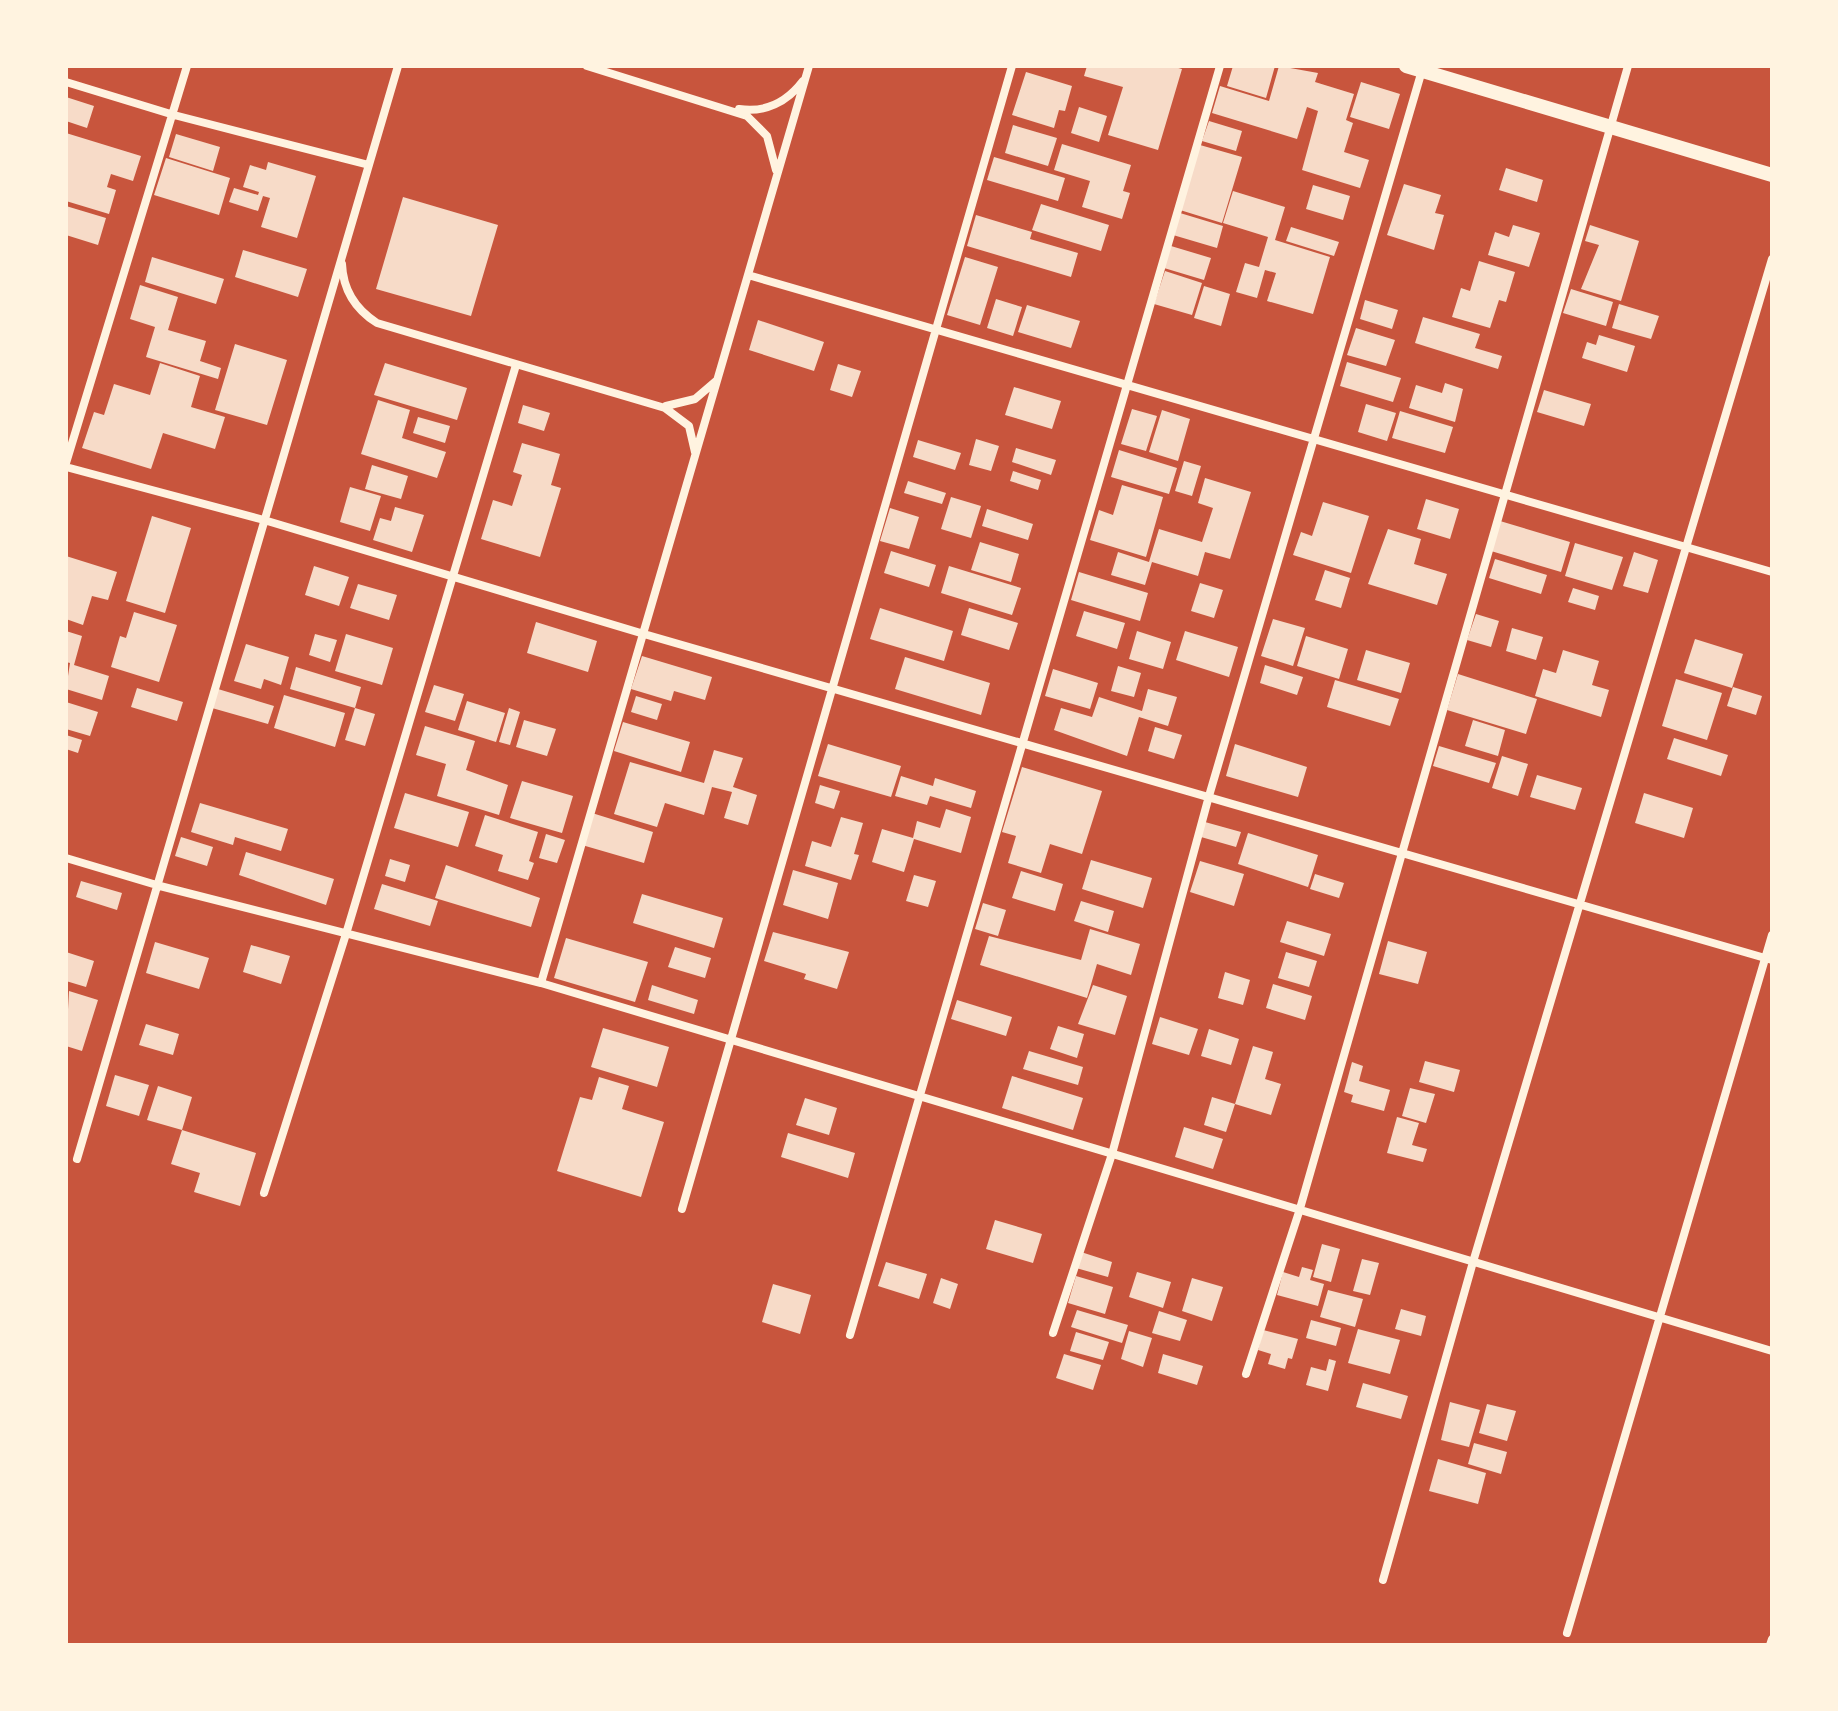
<svg xmlns="http://www.w3.org/2000/svg" width="1838" height="1711" viewBox="0 0 1838 1711" font-family="Manrope,sans-serif">
<style>
.building{fill:#f7dbc8}
.lines{fill:none;stroke-linecap:round;stroke-linejoin:round}
.minor{stroke:#fff3e0;stroke-width:8}
.secondary{stroke:#fff3e0;stroke-width:14}
</style>
<rect width="100%" height="100%" fill="#c8553d"/>
<path class="building" d="M1087 66H1171L1182 69 1158 150 1108 135 1123 87 1084 76Z
M1233 66H1275L1266 98 1227 86Z
M1279 66 1318 73 1315 82 1354 94 1346 120 1353 123 1344 152 1369 160 1360 188 1302 170 1318 111 1307 107 1297 139 1212 113 1220 86 1269 101Z
M1026 72 1072 86 1065 111 1059 110 1054 128 1012 115Z
M1361 82 1400 94 1389 129 1350 117Z
M66 97 94 106 87 128 66 121Z
M1079 107 1107 116 1099 142 1071 133Z
M1209 121 1242 131 1236 151 1202 141Z
M1013 125 1057 138 1048 166 1005 153Z
M66 133 141 156 133 181 111 174 107 187 116 190 109 214 66 201Z
M176 134 220 147 213 171 169 157Z
M1062 144 1131 165 1123 191 1130 193 1122 219 1082 207 1090 181 1054 170Z
M1200 145 1242 157 1222 223 1180 210Z
M994 157 1065 178 1058 201 987 180Z
M166 158 230 178 219 215 154 195Z
M268 162 316 176 297 238 261 227 270 198 263 196 258 211 229 202 234 188 258 195 259 192 243 187 250 165 266 170Z
M1506 168 1543 180 1537 202 1499 190Z
M1404 184 1441 195 1435 213 1444 215 1434 250 1387 235Z
M1313 185 1350 196 1343 220 1306 209Z
M1233 191 1285 207 1275 240 1330 257 1313 314 1267 301 1276 273 1265 270 1257 298 1236 292 1245 263 1259 267 1268 237 1223 223Z
M403 197 498 225 471 316 376 289Z
M1041 204 1109 225 1101 251 1032 230Z
M66 206 106 218 98 245 66 235Z
M1180 213 1223 226 1217 248 1173 235Z
M976 215 1032 232 1030 239 1078 253 1071 277 967 246Z
M1513 225 1540 233 1529 267 1488 255 1495 232 1509 237Z
M1590 225 1639 241 1621 301 1581 289 1599 245 1585 241Z
M1291 227 1339 242 1334 256 1286 241Z
M1171 246 1211 258 1204 280 1164 268Z
M243 250 307 269 298 297 235 277Z
M152 257 224 279 216 304 145 282Z
M965 257 998 267 980 325 947 315Z
M1479 261 1515 272 1506 302 1499 300 1490 328 1452 317 1461 288 1470 291Z
M1165 271 1202 283 1192 315 1154 304Z
M140 285 178 297 168 330 206 341 200 361 221 368 218 379 146 357 155 327 130 319Z
M1204 286 1230 294 1221 326 1194 318Z
M1571 289 1613 302 1606 326 1563 313Z
M996 299 1022 307 1013 336 987 328Z
M1365 300 1398 310 1392 329 1360 319Z
M1619 304 1659 316 1651 339 1612 328Z
M1027 305 1080 321 1071 348 1018 332Z
M1423 317 1480 334 1475 348 1502 356 1498 369 1415 343Z
M758 320 824 342 814 371 749 350Z
M1356 328 1395 340 1386 366 1347 355Z
M1599 335 1635 346 1627 372 1582 358 1587 342 1596 345Z
M235 344 287 360 267 425 215 410Z
M1347 362 1401 378 1393 402 1340 386Z
M160 363 200 376 191 407 225 417 215 449 163 433 151 469 82 448 94 412 104 415 114 384 150 395Z
M385 363 467 388 457 420 374 395Z
M838 364 861 371 852 397 830 390Z
M1445 383 1463 389 1455 422 1409 408 1416 385 1442 393Z
M1014 387 1061 401 1052 429 1005 415Z
M1544 390 1591 404 1584 426 1537 412Z
M378 400 410 410 402 438 446 452 437 478 361 454Z
M1366 404 1396 413 1387 441 1358 432Z
M523 405 550 413 544 431 518 423Z
M1132 409 1157 416 1146 451 1121 444Z
M1162 410 1190 419 1178 461 1149 452Z
M1400 411 1453 427 1445 453 1392 438Z
M418 417 450 426 445 443 413 433Z
M976 439 999 446 991 471 969 465Z
M918 440 961 453 955 470 913 457Z
M522 443 560 454 551 485 561 488 540 557 481 539 493 500 512 506 522 475 513 472Z
M1016 448 1056 460 1051 475 1012 462Z
M1119 450 1177 468 1169 494 1111 477Z
M1184 461 1201 466 1192 496 1175 491Z
M372 465 408 476 401 499 365 489Z
M1013 471 1041 480 1038 490 1010 481Z
M1205 478 1251 492 1230 559 1205 552 1198 576 1152 562 1145 585 1111 575 1118 552 1149 562 1159 529 1202 542 1213 508 1198 503Z
M908 481 946 493 942 504 904 493Z
M1122 485 1163 497 1146 557 1090 540 1099 510 1113 515Z
M350 487 381 496 370 531 340 522Z
M951 497 981 506 971 538 941 529Z
M1426 499 1459 509 1450 539 1417 529Z
M1323 502 1369 516 1351 573 1293 555 1301 532 1312 536Z
M395 507 424 515 412 552 373 540 380 518 391 521Z
M890 508 919 517 909 549 880 541Z
M987 509 1033 524 1028 540 982 526Z
M152 516 191 528 165 613 126 601Z
M1500 521 1570 542 1561 572 1491 551Z
M1388 529 1421 539 1414 564 1447 574 1437 605 1368 584Z
M980 542 1019 554 1011 582 971 570Z
M1575 543 1623 557 1612 590 1565 576Z
M891 551 936 565 929 587 884 573Z
M1634 552 1658 560 1648 593 1623 586Z
M66 556 117 572 108 600 92 596 83 625 66 619Z
M1495 559 1547 575 1541 594 1489 578Z
M314 566 349 577 339 606 305 595Z
M949 566 1021 588 1012 615 941 593Z
M1325 570 1350 578 1341 608 1315 600Z
M1079 572 1148 593 1140 621 1071 600Z
M1200 583 1223 590 1214 618 1191 611Z
M358 584 397 595 389 620 350 608Z
M1573 588 1599 596 1595 610 1568 602Z
M880 608 953 631 944 661 870 639Z
M969 608 1018 623 1009 650 961 635Z
M1084 611 1125 623 1117 649 1076 636Z
M134 612 177 625 159 682 111 667 120 636 126 638Z
M1476 614 1499 621 1491 647 1467 640Z
M1273 619 1305 628 1293 666 1261 656Z
M536 622 597 641 588 672 527 653Z
M1512 628 1543 637 1536 660 1506 651Z
M66 631 82 636 74 665 109 676 102 700 66 689 70 663 66 662Z
M1137 631 1171 642 1163 669 1129 659Z
M1185 631 1238 647 1229 677 1176 660Z
M315 634 337 640 330 662 309 655Z
M346 634 393 648 382 685 335 671Z
M1306 636 1348 649 1339 679 1297 666Z
M1695 639 1743 654 1732 688 1684 673Z
M246 644 289 657 281 685 264 679 261 689 234 681Z
M1366 650 1410 663 1401 693 1357 680Z
M1563 650 1599 661 1592 685 1609 690 1601 717 1535 696 1543 669 1556 673Z
M642 656 712 677 705 700 674 691 671 701 631 689Z
M905 657 990 683 981 715 895 689Z
M1265 665 1303 677 1297 695 1260 683Z
M1118 666 1141 673 1134 697 1111 691Z
M296 667 361 687 355 708 290 689Z
M1053 669 1098 683 1090 709 1045 696Z
M1458 674 1537 699 1526 734 1447 710Z
M1676 679 1722 693 1707 740 1662 726Z
M1335 680 1399 699 1390 726 1327 707Z
M434 685 464 694 455 721 425 712Z
M1733 687 1762 696 1756 715 1727 706Z
M137 688 183 702 177 721 131 707Z
M218 689 274 706 268 724 212 708Z
M1148 689 1177 697 1168 726 1139 717 1127 756 1054 730 1061 708 1092 717 1099 697 1142 711Z
M284 695 345 713 335 747 274 728Z
M636 696 662 704 657 720 631 712Z
M467 701 505 713 496 742 458 730Z
M66 702 98 712 90 736 66 729Z
M355 708 375 714 365 746 345 740Z
M509 708 520 712 510 745 499 742Z
M524 720 556 729 547 756 516 747Z
M1473 720 1505 730 1498 756 1465 746Z
M623 722 690 742 681 772 614 751Z
M425 726 475 741 466 770 508 785 499 815 437 796 446 764 416 755Z
M1155 727 1182 735 1174 759 1148 751Z
M66 735 82 740 78 753 66 749Z
M1674 738 1728 755 1721 776 1667 759Z
M828 744 901 766 891 797 818 776Z
M1235 744 1307 767 1298 797 1226 776Z
M1439 746 1496 763 1489 783 1433 766Z
M714 750 743 758 733 787 757 795 748 825 724 818 732 792 712 787 704 815 665 803 657 827 614 814 630 762 704 783Z
M1502 756 1528 764 1518 796 1492 788Z
M1022 767 1102 791 1082 854 1050 844 1041 873 1008 863 1016 836 1002 832Z
M1537 775 1582 788 1575 810 1530 797Z
M901 776 933 786 935 778 976 791 971 808 930 796 927 805 895 796Z
M522 781 573 796 562 833 510 818Z
M820 785 840 791 834 809 815 803Z
M405 793 469 812 458 847 394 828Z
M1644 793 1693 808 1684 838 1635 823Z
M200 803 288 829 281 851 235 837 233 845 191 832Z
M946 809 971 817 961 853 914 839 904 872 872 862 882 829 913 838 917 821 940 828Z
M592 813 653 832 644 863 582 845Z
M485 815 538 832 529 861 534 863 528 880 498 871 503 855 475 846Z
M841 817 863 823 854 854 859 855 851 880 805 866 812 841 831 847Z
M1205 822 1241 832 1236 847 1201 837Z
M1248 833 1318 855 1308 887 1238 864Z
M546 834 565 840 557 863 539 858Z
M181 837 213 847 207 866 175 856Z
M246 852 334 879 326 905 239 875Z
M390 859 410 865 405 882 385 876Z
M1091 860 1152 878 1143 908 1082 889Z
M1200 861 1244 874 1234 906 1190 892Z
M446 865 540 898 531 927 435 898Z
M793 870 838 883 828 919 783 905Z
M1021 871 1063 884 1055 911 1012 898Z
M1315 874 1344 883 1339 898 1310 889Z
M914 875 936 881 928 907 906 901Z
M81 881 122 893 117 910 76 897Z
M382 884 438 901 430 926 374 909Z
M642 894 723 918 714 948 633 923Z
M1081 901 1114 911 1108 932 1074 921Z
M983 903 1006 910 998 936 975 929Z
M1287 921 1331 934 1324 956 1280 942Z
M1090 929 1140 944 1131 975 1097 964 1087 998 980 965 989 936 1081 960Z
M773 932 849 952 837 989 804 979 806 974 764 961Z
M566 938 648 962 635 1002 554 978Z
M1388 941 1427 952 1418 984 1379 974Z
M155 942 209 958 199 989 146 973Z
M251 945 290 956 281 984 243 972Z
M675 947 711 958 705 978 668 967Z
M66 952 94 961 86 987 66 981Z
M1286 952 1317 961 1309 987 1278 978Z
M1225 972 1250 980 1243 1005 1218 998Z
M1273 984 1312 996 1305 1020 1266 1008Z
M652 985 698 1000 694 1014 648 1000Z
M1093 985 1127 996 1115 1035 1078 1024Z
M69 991 98 1000 82 1051 66 1046Z
M957 1000 1012 1017 1006 1036 951 1019Z
M1160 1017 1198 1029 1189 1055 1152 1044Z
M146 1024 179 1034 173 1055 139 1045Z
M1058 1026 1084 1034 1077 1058 1050 1049Z
M603 1028 669 1047 657 1087 591 1067Z
M1209 1029 1239 1039 1231 1065 1201 1056Z
M1253 1046 1273 1052 1265 1079 1281 1084 1271 1115 1235 1104Z
M1029 1051 1083 1067 1078 1085 1023 1069Z
M1425 1061 1460 1070 1454 1092 1419 1082Z
M1352 1062 1363 1066 1359 1081 1390 1090 1384 1111 1351 1102 1353 1095 1344 1092Z
M115 1075 149 1085 139 1116 106 1106Z
M1012 1076 1083 1098 1073 1130 1002 1108Z
M599 1077 629 1086 622 1109 664 1122 641 1197 557 1171 580 1097 592 1100Z
M158 1086 192 1097 182 1130 147 1120Z
M1410 1088 1435 1094 1426 1123 1402 1116Z
M1212 1097 1235 1104 1226 1132 1204 1125Z
M805 1098 837 1108 829 1135 796 1125Z
M1397 1117 1419 1123 1412 1145 1427 1149 1423 1162 1387 1153Z
M1184 1127 1223 1139 1213 1169 1175 1157Z
M182 1130 256 1153 240 1206 194 1192 200 1173 171 1164Z
M788 1133 855 1153 848 1178 781 1157Z
M995 1220 1042 1234 1033 1263 986 1249Z
M1322 1244 1340 1249 1331 1282 1313 1277Z
M1081 1252 1112 1262 1108 1277 1076 1268Z
M1362 1259 1379 1263 1370 1295 1353 1291Z
M886 1262 927 1274 919 1299 878 1286Z
M1302 1267 1313 1270 1310 1280 1324 1284 1318 1306 1277 1295 1283 1272 1299 1277Z
M1137 1272 1171 1282 1163 1308 1129 1297Z
M1076 1276 1113 1287 1105 1314 1068 1303Z
M941 1278 958 1284 950 1309 933 1303Z
M1192 1278 1223 1287 1212 1321 1182 1311Z
M773 1284 811 1295 800 1334 762 1322Z
M1328 1290 1363 1299 1355 1327 1320 1317Z
M1401 1309 1426 1316 1421 1336 1395 1329Z
M1077 1310 1128 1325 1122 1343 1071 1327Z
M1159 1311 1187 1320 1180 1341 1152 1333Z
M1311 1320 1341 1328 1336 1346 1306 1338Z
M1358 1329 1400 1340 1390 1374 1348 1363Z
M1263 1330 1298 1339 1292 1359 1288 1358 1285 1369 1268 1364 1271 1354 1258 1350Z
M1129 1331 1152 1338 1143 1367 1121 1359Z
M1076 1332 1109 1342 1103 1360 1070 1351Z
M1064 1354 1101 1365 1093 1390 1056 1378Z
M1163 1354 1203 1366 1197 1385 1158 1373Z
M1329 1359 1336 1361 1328 1391 1306 1385 1311 1367 1326 1371Z
M1363 1383 1408 1396 1401 1419 1356 1407Z
M1450 1402 1480 1410 1469 1447 1441 1440Z
M1487 1404 1516 1411 1507 1441 1479 1433Z
M1474 1443 1507 1452 1501 1474 1468 1464Z
M1438 1459 1486 1473 1478 1504 1429 1491Z"/>
<g class="lines">
<path class="minor" d="M587 66 747 116 767 136 776 170
M66 82 174 115 369 165
M739 109C765 113 787 102 803 81
M342 264C343 290 355 309 377 323L665 408 689 426 695 452
M748 275 1772 572
M666 406 695 399 716 381
M66 463 187 66
M66 467 264 520 644 634 1772 960
M66 858 160 886 541 983 1772 1351
M541 983 809 66
M77 1159 398 66
M264 1193 346 934 516 365
M682 1209 1012 66
M1053 1333 1112 1154 1209 796 1423 67
M850 1335 1220 66
M1246 1374 1299 1212 1628 66
M1383 1580 1473 1262 1772 259
M1567 1633 1772 935
M1770 1645 1772 1639"/>
<path class="secondary" d="M1406 66 1772 175"/>
</g>
<rect width="1838" height="1711" fill="none" stroke="#fff3e0" stroke-width="136"/>
</svg>
